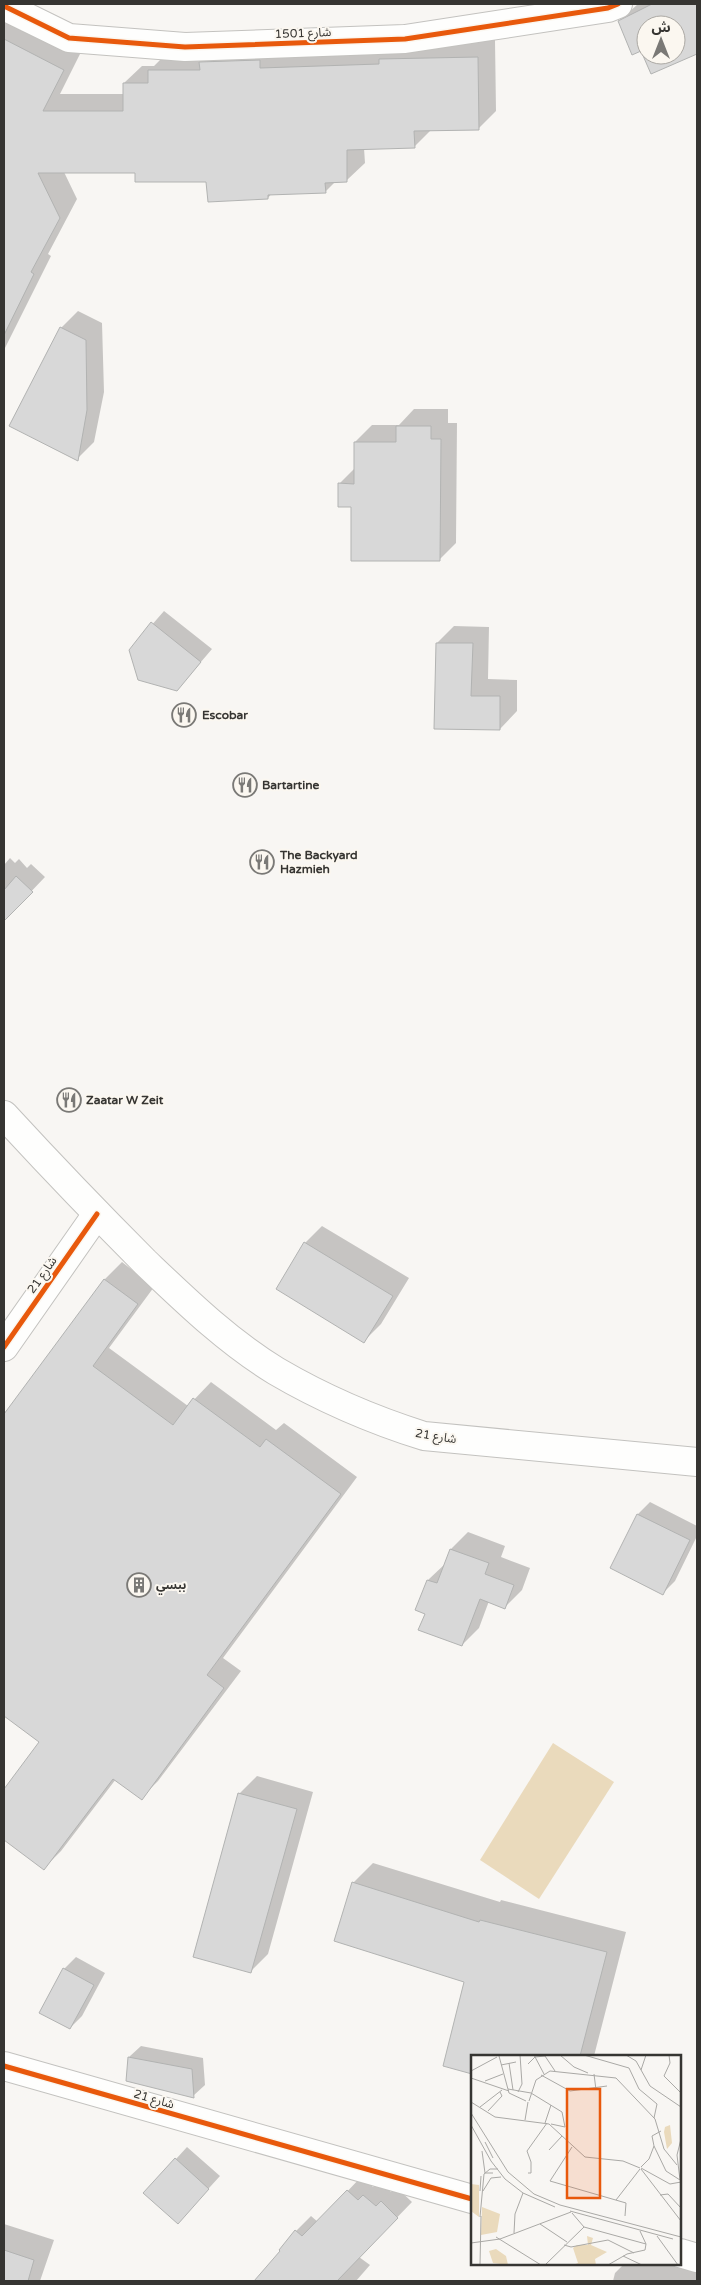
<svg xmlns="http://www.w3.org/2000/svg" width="701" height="2285" viewBox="0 0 701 2285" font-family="'Varela Round','Noto Sans Arabic',sans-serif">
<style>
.green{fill:#eadabc}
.shadow{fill:#0003;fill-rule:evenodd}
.building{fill:#d8d8d8;stroke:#b2b3b2;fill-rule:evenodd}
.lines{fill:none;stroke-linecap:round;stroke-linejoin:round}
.minor-casing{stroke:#c3c2bf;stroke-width:30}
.major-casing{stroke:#c3c2bf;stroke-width:30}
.minor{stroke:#fefefd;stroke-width:28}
.major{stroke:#fefefd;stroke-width:28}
.cycleway-casing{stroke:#fbf7f0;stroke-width:8}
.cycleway{stroke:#e8590c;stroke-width:5}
.labels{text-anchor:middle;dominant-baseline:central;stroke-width:4;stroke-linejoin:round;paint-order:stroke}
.street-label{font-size:12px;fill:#363532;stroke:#fbf7f0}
.poi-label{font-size:12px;font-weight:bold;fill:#363532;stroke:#fbf7f0;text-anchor:start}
.inset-road{fill:none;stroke:#aaa9a6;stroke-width:1}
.view{fill:#e8590c;fill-opacity:0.15;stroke:#e8590c;stroke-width:2.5}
.inset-edge{fill:none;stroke:#363532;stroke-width:2.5}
</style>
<rect width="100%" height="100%" fill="#f8f6f3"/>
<path class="green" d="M553 1743 614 1782 539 1899 480 1860Z"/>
<path class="shadow" d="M638 4H697V53L651 72 641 50 619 21ZM646 25H676V55H646Z
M4 12 81 52 60 94H124V83L142 66H154L167 53 398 42 495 40 496 111 479 128 432 129 414 147 364 148 365 163 347 180 336 181 325 192 272 193 268 198 208 180 137 172H64L77 199 48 254 51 256 4 350Z
M78 311 102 323 104 392 94 442 77 459 61 328Z
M414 409H448V423H457L456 543 439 560 352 506 339 484 355 468V442L372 425H399Z
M164 611 212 649 177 690 130 650Z
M454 626 489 627 488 679 517 680V711L500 729 435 728 437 643Z
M10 858 15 863 19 859 27 868 31 864 45 877 4 920V865Z
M322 1226 409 1278 381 1324 364 1341 305 1243Z
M122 1262 154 1287 109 1348 188 1406 211 1382 276 1430 284 1423 357 1477 223 1658 241 1671 158 1781 141 1798 116 1779 61 1851 44 1868 4 1838V1791L41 1742 4 1715V1416L105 1279Z
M650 1502 697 1526V1536L675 1581 663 1593 611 1568 638 1514Z
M468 1532 505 1546 501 1557 530 1568 522 1590 505 1607 489 1601 479 1628 462 1645 426 1613 416 1610 428 1580 446 1563 451 1549Z
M257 1776 313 1792 268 1954 251 1971 239 1794Z
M373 1863 500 1902 501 1900 626 1932 594 2056H472V2072L444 2065 466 1981 353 1883Z
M76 1957 105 1973 82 2016 70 2028 64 1969Z
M141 2046 203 2058 205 2085 193 2096 129 2057Z
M187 2147 220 2176 189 2210 145 2193Z
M362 2176 373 2187 379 2181 391 2192 396 2187 412 2202 359 2257 370 2265 356 2281H256L282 2251 296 2231 311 2216 318 2222Z
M4 2224 54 2240 40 2281H4Z
M624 2264H666L697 2271V2281H613L615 2273Z"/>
<path class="building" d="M652 4H697V54L651 74 641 51 632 55 618 21ZM646 25H676V55H646Z
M4 39 64 70 43 111H123V83H148V70H200L199 62 260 60V68L379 64V59L478 57 479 130 414 131 415 148 347 150V182L325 183 326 193 268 195V199L208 202 206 182H135V173H38L60 218 31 272 34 274 4 335Z
M60 327 86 340 87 410 78 461 9 426Z
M396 426H431V439H441L440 561H351V507H338V483L354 484V442H396Z
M151 622 201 662 177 691 138 680 129 650Z
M436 643H473L471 696H500V730L434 729Z
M16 876 33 892 4 921V890Z
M304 1242 393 1296 364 1343 276 1289Z
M104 1279 138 1304 93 1366 173 1425 193 1398 260 1447 266 1439 341 1494 207 1675 224 1688 142 1800 113 1779 44 1870 4 1840V1789L39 1742 4 1716V1414Z
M637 1514 690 1540 663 1595 610 1568Z
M450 1549 489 1563 485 1574 514 1585 505 1609 480 1599 462 1646 418 1630 425 1614 415 1610 427 1580 437 1583Z
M238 1793 297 1809 251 1973 193 1957Z
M352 1882 479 1922 480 1920 607 1952 580 2056H472V2074L443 2066 464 1982 334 1941Z
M63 1968 94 1985 70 2029 39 2013Z
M128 2057 192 2069 194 2098 126 2081Z
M175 2158 209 2189 178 2224 143 2193Z
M347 2190 358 2200 363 2195 376 2206 381 2201 398 2218 337 2281H254L280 2251 279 2250 295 2230 302 2236Z
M4 2250 34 2260 28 2281H4Z"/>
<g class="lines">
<g class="minor-casing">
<path id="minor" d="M4 6 69 38 185 47 405 39 608 8 618 4
M4 1347 97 1214
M4 2066 472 2199
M680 2253 697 2258"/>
</g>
<g class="major-casing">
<path id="major" d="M4 1115C50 1165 97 1214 145 1262 186 1301 227 1341 276 1371 322 1398 373 1420 424 1436L697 1462"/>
</g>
<use href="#minor" class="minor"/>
<use href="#major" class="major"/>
<g class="cycleway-casing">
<path id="cycleway" d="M4 6 69 38 185 47 405 39 608 8 618 4
M4 1347 97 1214
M4 2066 472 2199"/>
</g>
<use href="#cycleway" class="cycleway"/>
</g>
<defs>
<g id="restaurant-ring" transform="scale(1.25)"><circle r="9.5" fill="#fbf7f0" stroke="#7a7976" stroke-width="1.5"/><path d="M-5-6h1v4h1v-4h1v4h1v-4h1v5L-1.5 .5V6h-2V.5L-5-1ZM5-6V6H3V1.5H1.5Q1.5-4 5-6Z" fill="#7a7976"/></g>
<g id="building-ring" transform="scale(1.25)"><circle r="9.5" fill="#fbf7f0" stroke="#7a7976" stroke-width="1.5"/><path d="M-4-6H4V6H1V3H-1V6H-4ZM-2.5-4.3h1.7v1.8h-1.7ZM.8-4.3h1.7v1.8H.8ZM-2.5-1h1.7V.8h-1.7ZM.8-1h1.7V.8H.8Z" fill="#7a7976"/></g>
</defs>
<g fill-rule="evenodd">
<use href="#restaurant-ring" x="184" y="715"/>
<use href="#restaurant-ring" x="245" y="785"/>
<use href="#restaurant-ring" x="262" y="862"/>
<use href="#restaurant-ring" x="69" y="1100"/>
<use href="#building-ring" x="139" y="1585"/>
</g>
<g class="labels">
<g class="street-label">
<text transform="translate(303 33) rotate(-2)">شارع 1501</text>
<text transform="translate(42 1275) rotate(-55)">شارع 21</text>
<text transform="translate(436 1436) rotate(9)">شارع 21</text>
<text transform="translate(154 2099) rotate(16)">شارع 21</text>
</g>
<g class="poi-label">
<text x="202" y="715">Escobar</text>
<text x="262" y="785">Bartartine</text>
<text x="280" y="855">The Backyard<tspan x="280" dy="14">Hazmieh</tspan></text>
<text x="86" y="1100">Zaatar W Zeit</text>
<text x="156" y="1585">ببسي</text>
</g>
</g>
<g transform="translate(471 2055)">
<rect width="210" height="210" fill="#f8f6f3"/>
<path d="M199 70 201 88 196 94 193 77 194 72ZM0 116V129L8 130V162L0 156ZM11 152 29 159 26 177 10 180ZM116 181 122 183 120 190 136 197 124 204 125 210H102L107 208 102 193 106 190H117ZM25 194 35 201 37 210 22 208 18 196Z" fill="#eadabc"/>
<path class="inset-road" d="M63 0 73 19M89 0 103 12 117 18M113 0 158 13 168 34 186 49 183 63M155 0 165 6 179 31 210 52M198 0 199 8 193 21 210 38M28 1 38 38 55 46M38 8 42 35M57 9 64 2 74 1 84 16M30 10 45 7M170 15 175 0M0 16 26 2M123 19 125 35M70 20 99 36 136 31M0 23 38 36M14 26 32 19M37 34 60 38 91 57 94 72 80 69M47 37 51 29 49 0M58 46 65 25 79 16 145 23 184 64 193 94 206 110M0 47 24 62 78 69 114 102 152 106 169 113M9 52 31 35M17 56 31 41 29 37M0 58 37 117 63 139 89 150 210 182M54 65 57 47M74 68 80 50M0 70 20 106 34 124 52 138 84 152M190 76 181 81 183 91 195 116 209 125M14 87 22 103M101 92 79 126 155 148 154 161M78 95 91 81M11 96 14 118H22M170 112 178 104 183 91M170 113 199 129 210 127M170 114 210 166M57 118H60V107L56 96 76 68M209 125 206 100 210 84M9 136 10 121M12 136 20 123 30 122M189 140 197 139 210 153M145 145 169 114M99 156 202 184M9 162 13 119 19 114H27M69 169 96 187M113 172 175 189M43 178 44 159 52 138M186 181 207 210M25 182 70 210M0 188 29 184 100 157M93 190 100 192 137 185 163 198M152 201 171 210M9 210 10 161M74 210 113 172 101 158M137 210 156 199 174 195 175 189 169 176"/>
<path class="view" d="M96 34H129V143H96Z"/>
<rect width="210" height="210" class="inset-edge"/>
</g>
<rect width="701" height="2285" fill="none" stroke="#363532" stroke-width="10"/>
<g transform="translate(661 40)"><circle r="24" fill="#fbf7f0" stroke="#aca9a4"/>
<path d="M0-4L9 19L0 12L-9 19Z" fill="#7a7976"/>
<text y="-8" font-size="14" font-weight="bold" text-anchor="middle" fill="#363532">ش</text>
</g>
</svg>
